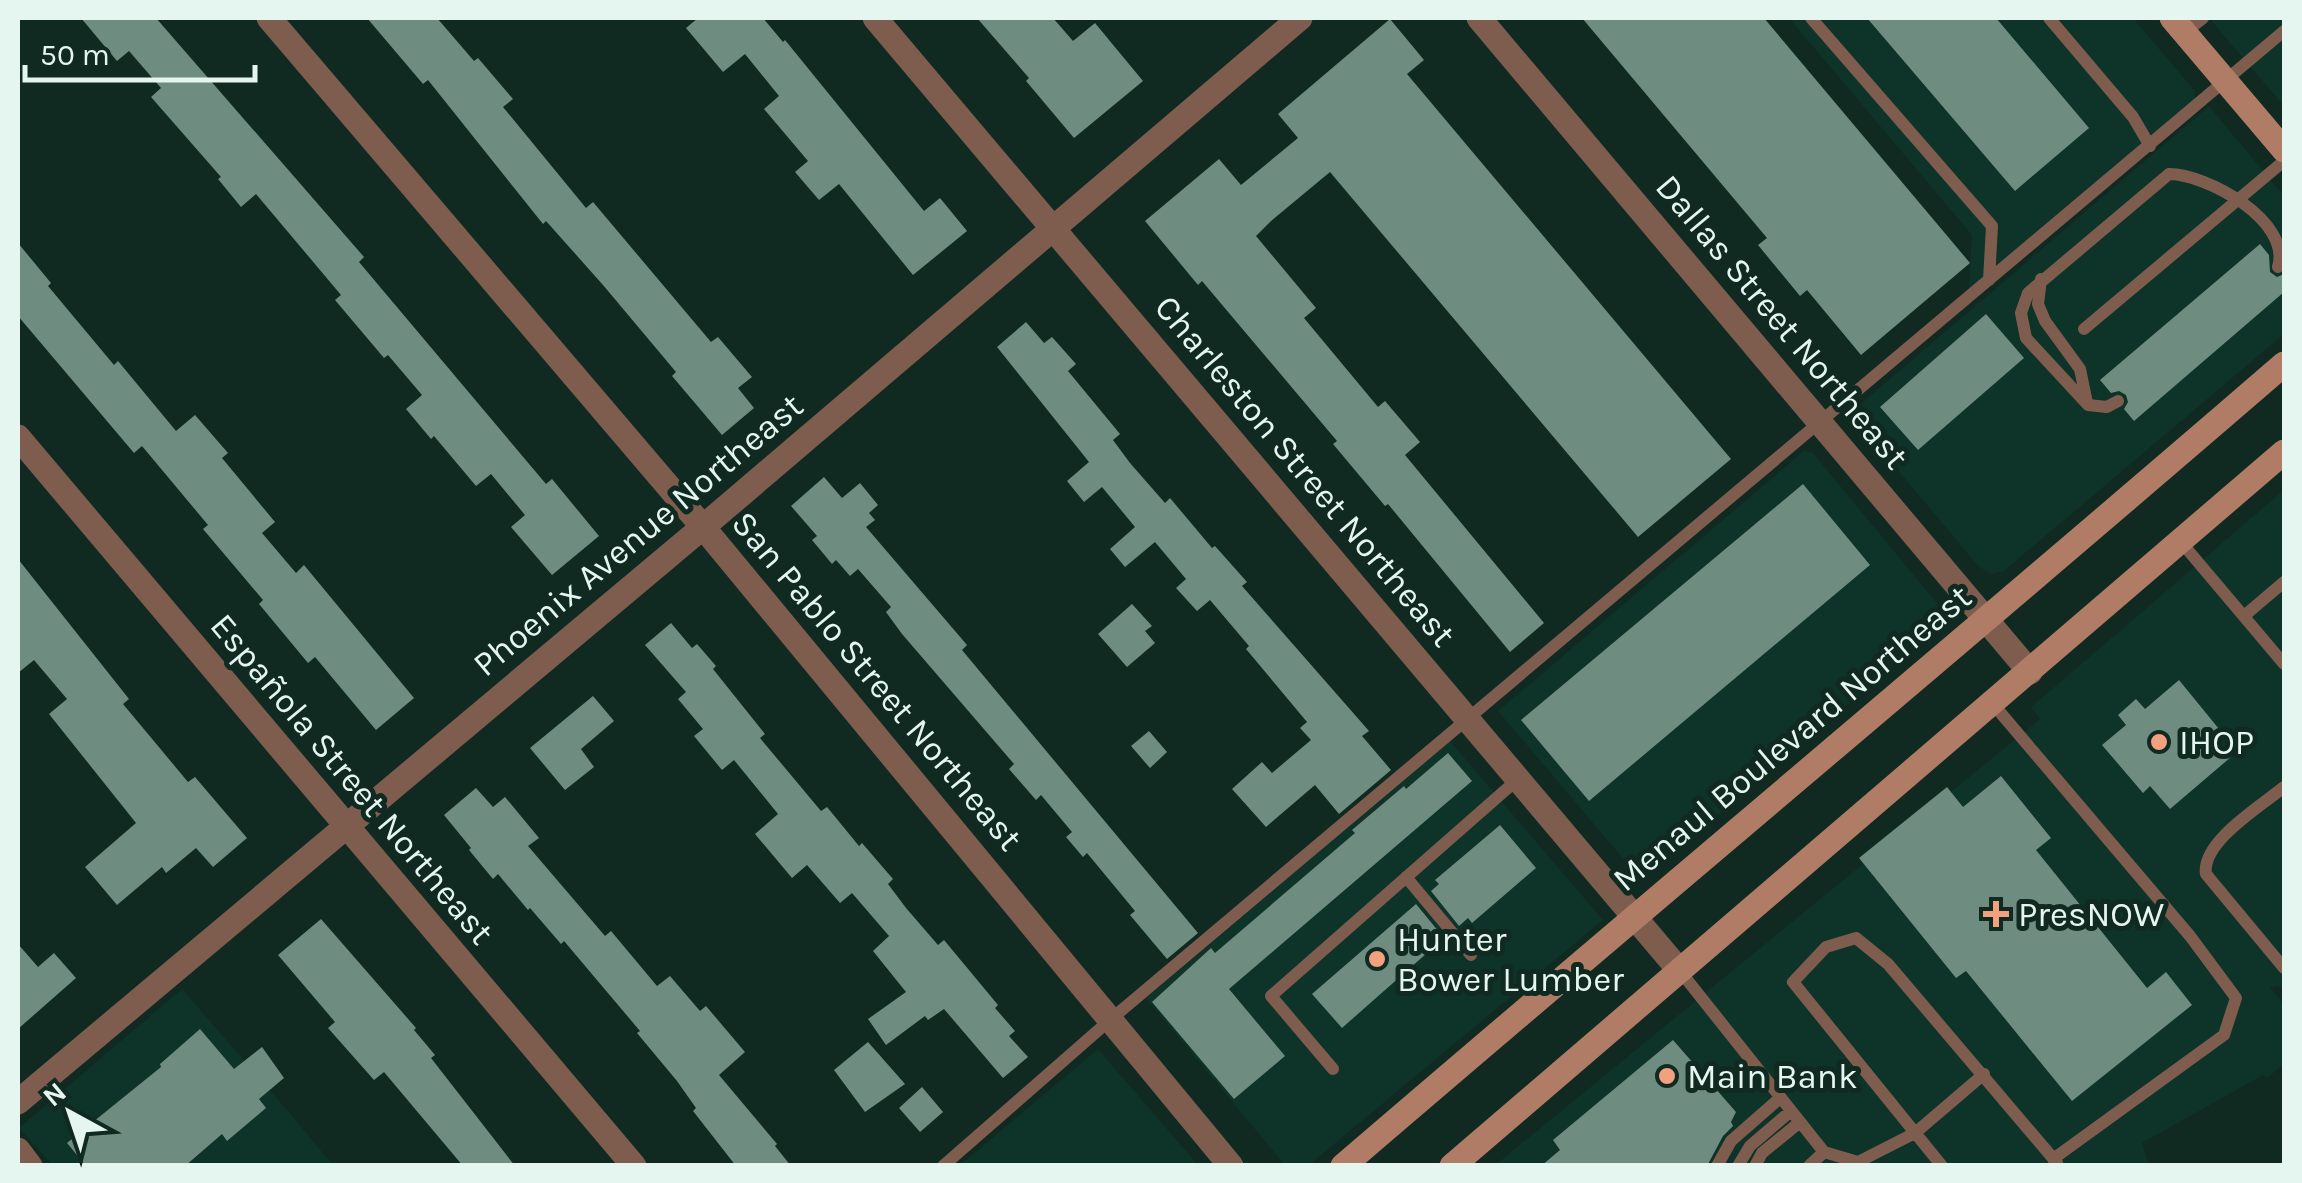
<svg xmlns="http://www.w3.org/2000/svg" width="2302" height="1183" viewBox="0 0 2302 1183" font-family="Karla,sans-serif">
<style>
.built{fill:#0e3328}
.building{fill:#6f8c81}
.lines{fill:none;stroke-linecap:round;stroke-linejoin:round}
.lane{stroke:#7e5d4f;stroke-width:12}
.street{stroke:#7e5d4f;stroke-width:25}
.secondary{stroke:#b17c66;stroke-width:25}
.poi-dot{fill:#f2a17e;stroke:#102a22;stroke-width:4}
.labels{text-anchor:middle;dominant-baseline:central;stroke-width:10;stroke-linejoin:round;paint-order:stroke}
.street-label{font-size:35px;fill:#e5f5ef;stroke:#102a22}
.poi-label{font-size:35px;fill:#e5f5ef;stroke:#102a22;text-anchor:start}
</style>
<rect width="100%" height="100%" fill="#102a22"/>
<path class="built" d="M1789 18H2133L2195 91V100L1969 288 1972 235Z
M2209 18H2284V106L2236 50Z
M2209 106 2284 196V334L2004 571 1992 574 1979 567 1850 413Z
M1804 451 1813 453 1940 607 1942 619 1937 629 1658 866 1647 871 1632 869 1498 711Z
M2284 490V990L2279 986 2270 987 2284 1005V1064L2267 1078 2263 1075 2142 1143 2149 1165 1494 1166 2040 719 2031 707Z
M1450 741 1603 920 1309 1165H1285L1146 998Z
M182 989 282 1104 333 1165H52L19 1128Z
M1098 1049 1198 1165H960Z"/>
<path class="building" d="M81 18H156L364 257 359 262 546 484 552 479 599 536 552 575 511 527 525 515 491 474 476 486 434 436 431 439 406 409 422 395 388 355 384 358 335 300 341 295 256 194 241 207 218 179 221 177 151 97 161 88 129 51 117 61Z
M367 18H437L474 61 478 58 513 99 503 107 586 208 593 202 711 342 718 337 752 377 738 388 754 408 722 435 672 376 676 372 603 285 546 221 543 224 428 80 423 84Z
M698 18H763L783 42 785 40 924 211 940 198 967 231 913 275 839 184 819 200 795 172 808 161 764 109 779 96 745 54 723 72 686 28Z
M977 18H1053L1073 41 1095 23 1143 81 1074 138 1026 81 1029 78Z
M1582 18H1764L1970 263 1861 355 1807 290 1800 296 1758 245 1767 238Z
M1867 18H1996L2089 128 2015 191Z
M1390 19 1424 60 1407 74 1731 459 1638 537 1330 172 1271 221 1256 236 1316 308 1304 318 1378 407 1385 401 1420 442 1405 455 1544 623 1510 652 1388 504 1385 506 1333 444 1337 441 1202 281 1198 285 1145 221 1219 159 1241 185 1298 138 1278 114Z
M18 243 51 283 48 286 114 365 118 361 176 431 195 415 228 453 222 458 275 522 262 533 296 573 304 565 414 698 376 730 315 657 308 663 259 604 263 600 203 529 208 525 142 446 134 453 18 316Z
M2260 244 2269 255 2270 272 2277 277 2284 274V292L2134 421 2124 409 2128 402 2126 395 2119 391 2111 393 2100 380Z
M1986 314 2024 358 1918 450 1880 407Z
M1026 322 1044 343 1052 337 1076 364 1068 371 1120 434 1113 440 1130 463 1165 503 1170 498 1212 548 1215 546 1247 582 1242 586 1369 731 1362 736 1391 770 1339 814 1315 785 1266 827 1232 789 1262 762 1272 773 1311 740 1300 728 1307 722 1246 649 1249 646 1210 600 1197 611 1176 588 1186 579 1155 542 1125 567 1110 549 1135 527 1102 487 1084 502 1067 481 1089 462 997 347Z
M824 477 842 498 860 483 878 505 869 513 875 520 866 527 967 645 962 650 1198 933 1167 959 1130 915 1135 911 1087 853 1083 857 1066 837 1072 832 1041 795 1036 800 1009 769 1014 764 902 634 886 612 891 607 858 569 850 576 836 560 832 564 812 540 817 536 791 506Z
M1803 484 1870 565 1589 801 1521 720Z
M18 559 129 699 123 704 188 782 195 777 247 838 213 867 196 848 166 873 162 867 117 905 85 867 136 823 49 714 67 699 34 660 18 673Z
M1132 604 1152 626 1145 631 1155 643 1127 667 1098 634Z
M671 623 692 648 697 644 716 666 713 669 765 734 760 738 821 811 827 807 859 846 862 843 893 879 888 884 906 908 938 945 944 940 998 1005 995 1008 1015 1031 1009 1036 1028 1057 1003 1078 944 1009 928 1020 925 1016 886 1045 868 1019 906 992 873 951 889 936 852 893 840 903 807 865 792 878 755 834 778 814 734 760 722 770 694 736 703 729 678 699 686 692 645 645Z
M2179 680 2219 729 2212 735 2231 757 2170 809 2150 786 2143 793 2102 745 2126 725 2118 715 2136 699 2145 709Z
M593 696 614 721 581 749 594 767 565 790 530 748Z
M1149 731 1167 752 1150 768 1131 746Z
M1448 753 1472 781 1229 989 1285 1056 1234 1099 1152 1002 1211 948 1215 953 1355 833 1352 830 1404 786 1406 789Z
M2001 776 2051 838 2036 850 2147 988 2166 972 2192 1005 2072 1101 1966 971 1956 978 1859 858 1947 787 1963 807Z
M476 788 493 807 505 797 539 838 528 846 605 936 611 931 657 986 670 976 700 1011 706 1006 745 1052 719 1075 777 1144 775 1146 791 1166H736L693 1111 696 1108 677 1081 637 1033 640 1031 564 941 561 944 530 908 528 910 498 874 493 879 469 850 471 848 444 815Z
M1500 825 1536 868 1472 923 1468 918 1459 926 1431 891 1439 884 1435 880Z
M1416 904 1444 938 1342 1028 1312 994Z
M321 919 416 1028 414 1030 435 1055 431 1058 515 1166H463L384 1072 374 1080 328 1028 335 1022 278 955Z
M18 944 38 967 54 953 76 978 18 1029Z
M200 1029 234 1069 262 1047 284 1078 259 1099 266 1108 227 1141 222 1134 185 1166H86L67 1143 161 1067 160 1064Z
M1673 1040 1736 1112 1731 1122 1733 1126 1723 1136 1707 1166H1541L1560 1150 1553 1140Z
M868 1042 905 1084 865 1112 834 1070Z
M922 1087 943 1112 920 1132 899 1108Z"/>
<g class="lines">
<path class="lane" d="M1811 18 1992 226 1989 280
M2049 18 2133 117 2150 146
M2184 33 2203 18
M2041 279 2038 304 2045 321 2080 369 2087 403
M2084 329 2284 161
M2118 401 2107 407 2088 405 2026 338 2021 313 2028 293 2169 174C2207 174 2292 221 2278 267
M2181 542 2284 664
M2244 616 2284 582
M1993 704 2190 936 2236 998 2224 1035 2053 1159
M2284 787C2261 806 2201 842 2206 874L2284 968
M1406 877 1471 955
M1680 971 1824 1152 1809 1166
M1333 1069 1271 996 1518 779
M1824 1152 1858 1162 1915 1133 1984 1074
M943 1166 1110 1020 2284 31
M1717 1166 1731 1141 1780 1098
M1738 1166 1750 1146 1791 1111
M1755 1166 1762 1153 1800 1122
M1942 1166 1793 982 1826 947 1856 938 1888 964 2057 1163"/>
<path class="street" d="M269 18 703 527 1231 1166
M875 18 1680 971
M1479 18 2030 672
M18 437 634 1166
M18 1102 703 527 1300 18
M18 1150 30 1166"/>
<path class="secondary" d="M2172 18 2284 150
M1343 1166C1656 897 1973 633 2284 364
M1452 1166 2284 452"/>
</g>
<g class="poi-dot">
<circle cx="2159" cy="742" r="10"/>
<path d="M1991 899h10v10h10v10h-10v10h-10v-10h-10v-10h10z"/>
<circle cx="1377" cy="959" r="10"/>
<circle cx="1667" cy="1076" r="10"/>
</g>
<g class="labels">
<g class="street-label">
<text transform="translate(1782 322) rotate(50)">Dallas Street Northeast</text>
<text transform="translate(1305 471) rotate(50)">Charleston Street Northeast</text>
<text transform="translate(638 535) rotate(-40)">Phoenix Avenue Northeast</text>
<text transform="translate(877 681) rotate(50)">San Pablo Street Northeast</text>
<text transform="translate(1792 738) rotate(-40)">Menaul Boulevard Northeast</text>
<text transform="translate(352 779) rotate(50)">Española Street Northeast</text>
</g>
<g class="poi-label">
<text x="2179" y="742">IHOP</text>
<text x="2018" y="914">PresNOW</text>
<text x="1397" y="939">Hunter<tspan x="1397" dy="40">Bower Lumber</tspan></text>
<text x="1687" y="1076">Main Bank</text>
</g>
</g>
<rect width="2302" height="1183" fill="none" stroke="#e5f5ef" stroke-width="40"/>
<g transform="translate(70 1113) rotate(320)" stroke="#102a22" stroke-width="8" paint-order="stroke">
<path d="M0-8L18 38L0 25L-18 38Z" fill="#e5f5ef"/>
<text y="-15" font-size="28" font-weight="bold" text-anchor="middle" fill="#e5f5ef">N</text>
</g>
<path d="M25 65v15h230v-15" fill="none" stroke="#e5f5ef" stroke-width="5"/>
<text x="40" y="65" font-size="30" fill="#e5f5ef" stroke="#102a22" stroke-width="8" paint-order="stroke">50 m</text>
</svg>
